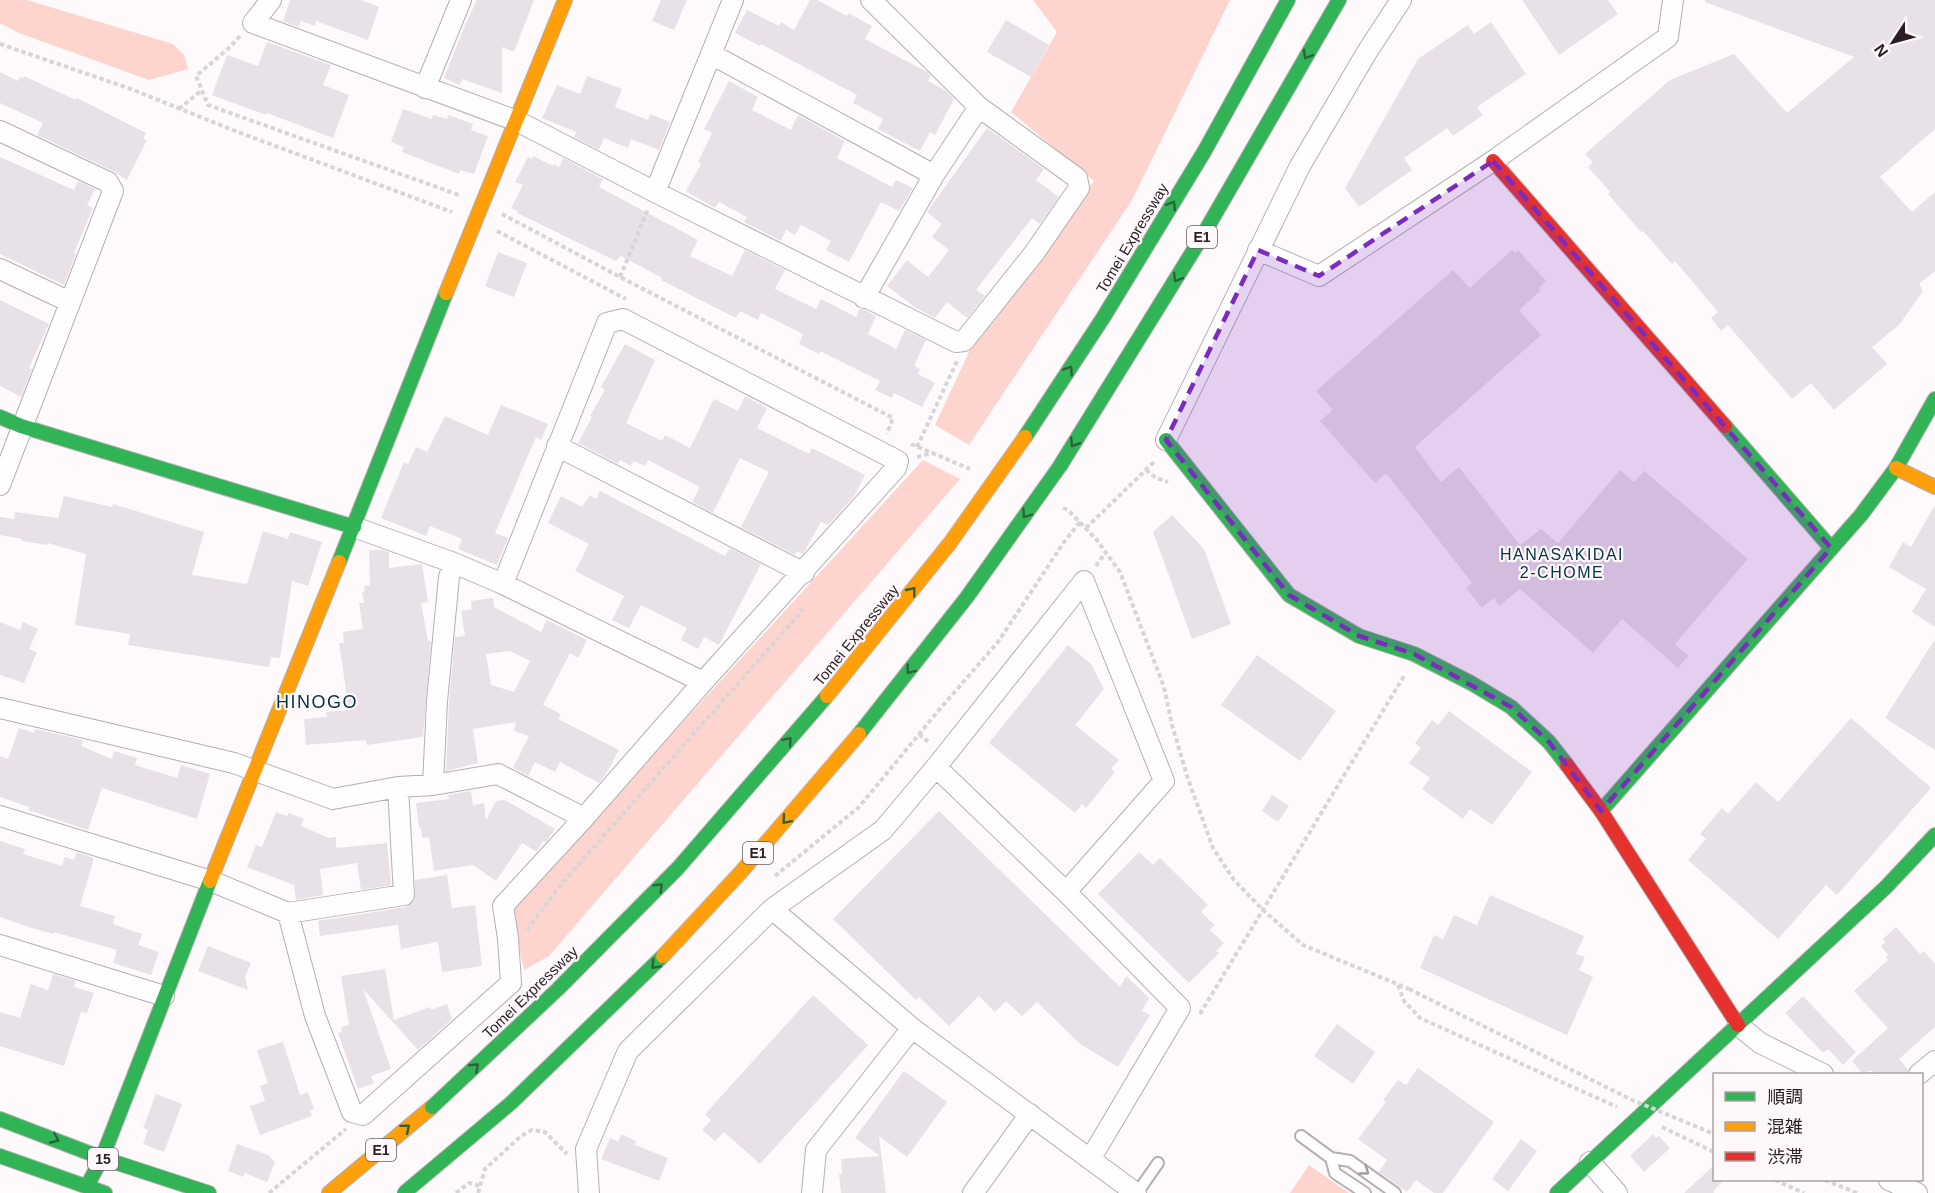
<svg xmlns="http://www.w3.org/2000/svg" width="1935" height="1193" viewBox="0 0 1935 1193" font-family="Arial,'Noto Sans JP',sans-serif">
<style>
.green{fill:#fdd5ce}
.building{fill:#e9e1e8;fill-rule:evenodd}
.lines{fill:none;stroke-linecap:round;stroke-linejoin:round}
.lane-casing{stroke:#b6aeb2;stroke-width:14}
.street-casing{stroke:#b6aeb2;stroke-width:22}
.fast-casing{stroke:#b6aeb2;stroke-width:16}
.slow-casing{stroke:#b6aeb2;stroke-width:16}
.jam-casing{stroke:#b6aeb2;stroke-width:16}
.path{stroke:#d8d5d6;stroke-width:4;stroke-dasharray:4.5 3;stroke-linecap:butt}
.lane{stroke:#fffefe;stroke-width:10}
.street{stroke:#fffefe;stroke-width:20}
.fast{stroke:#30b455;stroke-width:14}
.slow{stroke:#ff9f0a;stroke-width:14}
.jam{stroke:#e5322d;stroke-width:14}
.fast-bridge-casing{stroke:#c9bbbe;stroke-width:16;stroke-linecap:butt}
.slow-bridge-casing{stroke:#c9bbbe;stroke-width:16;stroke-linecap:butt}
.path-bridge{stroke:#d8d5d6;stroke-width:4;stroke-dasharray:4.5 3;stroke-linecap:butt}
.fast-bridge{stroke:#30b455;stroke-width:14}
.slow-bridge{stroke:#ff9f0a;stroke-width:14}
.oneway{stroke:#2d623a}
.oneway2{stroke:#9f999c}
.marked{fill:#7b2cbf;fill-opacity:0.2;stroke:#7b2cbf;stroke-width:4.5;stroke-dasharray:12 8;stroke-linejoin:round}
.labels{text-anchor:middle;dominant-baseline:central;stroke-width:4.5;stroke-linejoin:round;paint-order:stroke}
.shield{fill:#fff8fb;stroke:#6a5f64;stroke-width:1.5}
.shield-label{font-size:14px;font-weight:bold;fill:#2a1e24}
.street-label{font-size:15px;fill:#2a1e24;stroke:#fff8fb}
.neighbourhood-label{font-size:16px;letter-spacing:1.5px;fill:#003447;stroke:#fff8fb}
.quarter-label{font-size:18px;letter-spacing:1.5px;fill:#003447;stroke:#fff8fb}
</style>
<rect width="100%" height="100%" fill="#fef9fb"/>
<path class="green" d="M0 0H27L173 44 184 55 188 69 149 80 19 33 0 23Z
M1033 0H1230L1132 200 969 445 935 425 969 352 1094 181 1011 112 1057 32Z
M923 460 960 479 549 956 524 970 513 920 516 904Z
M1309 1165 1349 1193H1290Z"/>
<path class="building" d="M290 0H361L379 7 368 40 316 21 315 26 301 21 298 27 283 21Z
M477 0H534L514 52 502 47V93L462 79 460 85 444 78 465 25Z
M661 0H687L674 30 652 21Z
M810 0H817L847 16 848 13 872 26 865 39 927 72 931 76 928 81 945 90 954 99 935 135 930 132 920 151 878 129 883 119 853 103 857 95 761 44 760 46 735 33 747 10 779 26 781 22 794 30Z
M1522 0H1608L1618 14 1559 55Z
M1705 0H1935V129L1880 177 1912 212 1935 192V271L1919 284 1923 291 1899 325 1872 347 1887 364 1834 410 1811 383 1792 399 1728 325 1721 331 1711 318 1718 312 1675 261 1672 264 1643 231 1641 232 1608 194 1610 192 1588 167 1593 162 1585 154 1670 80 1734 54 1787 113 1854 57 1705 2Z
M1006 20 1049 45 1031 77 987 52Z
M1491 22 1526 74 1477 107 1483 115 1453 136 1447 128 1404 158 1412 170 1359 207 1345 188 1418 59 1468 25 1474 34Z
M267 42 331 65 323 85 349 95 333 138 267 113 266 115 212 95 227 55 258 66Z
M0 72 18 81 20 77 23 78 24 76 76 100 77 98 146 133 143 139 147 140 127 180 113 171 37 135 43 123 0 103Z
M587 76 622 89 615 107 648 120 650 114 670 122 659 150 631 139 628 148 604 138 599 150 574 137 576 132 542 118 557 85 580 94Z
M729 81 758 97 752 110 791 130 798 115 845 141 837 158 892 187 896 180 913 188 899 211 881 202 849 262 826 250 831 241 801 225 795 235 786 230 781 241 744 222 747 217 719 202 715 208 686 191 701 164 698 162 712 133 704 129Z
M403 109 432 119 433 115 447 119 448 115 473 124 471 130 488 136 474 174 460 170 459 174 402 152 404 147 391 142Z
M987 128 1044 169 1036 180 1059 197 1040 224 1032 218 976 290 985 296 967 318 947 302 935 318 916 308 887 286 907 260 928 277 949 250 932 237 942 224 927 212Z
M533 156 553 166 554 164 559 167 563 158 603 179 599 187 698 240 690 256 732 276 745 250 785 270 775 289 816 309 821 299 856 317 859 309 865 310 876 316 868 334 896 349 905 330 926 340 914 366 920 369 918 374 935 383 922 407 894 393 892 398 875 390 880 381 820 351 819 354 799 344 803 334 761 313 758 320 740 311 736 318 661 280 662 278 621 256 616 261 517 213 518 211 511 208 523 185 515 182 528 157 532 159Z
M0 157 74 190 78 181 95 189 87 205 93 208 74 253 76 254 64 285 0 254Z
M1512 250 1515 253 1518 250 1546 281 1539 288 1541 290 1519 310 1541 335 1415 447 1441 482 1459 467 1520 545 1541 529 1558 543 1620 470 1634 482 1644 471 1748 559 1675 644 1688 656 1678 668 1622 619 1593 653 1520 589 1499 606 1494 598 1482 608 1466 588 1472 583 1386 473 1375 483 1320 421 1333 410 1316 391 1453 270 1470 288Z
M498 252 527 263 514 297 485 286Z
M0 300 49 324 29 368 32 369 21 397 0 386Z
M625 344 655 360 626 423 662 441 665 435 690 448 714 399 738 411 745 396 767 408 757 428 809 454 812 448 865 475 854 496 828 525 821 522 803 554 797 551 795 555 741 527 769 472 740 458 713 513 692 502 700 487 648 460 645 466 634 461 631 466 620 460 618 464 578 443 592 417 590 416 605 390 601 387Z
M501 405 548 424 541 440 536 437 495 533 508 538 497 565 458 549 462 539 430 526 426 536 381 518 404 462 408 464 416 447 427 452 445 416 488 435Z
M600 491 725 556 730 548 761 564 719 645 704 637 698 649 681 640 687 628 641 605 629 628 612 620 624 596 575 571 589 544 548 523 561 496 582 507 590 495 596 499Z
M64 496 112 507 113 504 204 532 192 575 247 584 263 531 288 539 290 532 322 542 308 586 292 581 280 658 271 657 269 667 128 645 130 634 75 625 86 554 48 543 47 545 22 541V539L0 535V517L14 519 15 512 58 518Z
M1935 505V627L1912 612 1926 589 1889 567 1903 542 1911 547Z
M1172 515 1204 549 1231 624 1192 639 1153 532Z
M369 550H382L389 552V568L422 564 428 602 421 603 428 641H431L423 737 367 745 366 740 306 745 304 719 327 717 326 712 349 710 339 643H344L343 632 363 629 359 603H364L362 592 365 591 364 586 370 585Z
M493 598 494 607 541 632 547 620 587 640 578 658 570 653 543 705 561 714 558 719 619 750 606 774 599 783 560 762 555 772 535 762 528 776 513 768 529 736 514 731 516 722 473 729 478 763 446 771 449 702 455 637 465 636 461 611 472 609 471 601ZM510 651 530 661 514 692 491 685 486 654Z
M0 622 20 630 23 622 38 629 29 649 37 652 24 683 0 675Z
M1935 639V750L1885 718Z
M1068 645 1091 664 1104 689 1075 725 1119 760 1111 769 1115 772 1086 808 1082 804 1075 813 989 743Z
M1257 655 1336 711 1300 761 1221 705Z
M1449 711 1532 772 1492 825 1470 809 1463 819 1422 789 1430 778 1409 763 1421 748 1415 743 1432 720 1438 725Z
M1851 718 1931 788 1837 895 1826 885 1778 939 1688 860 1706 839 1700 834 1722 808 1728 814 1756 782 1778 802Z
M19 728 34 733 35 729 83 740 81 746 112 759 114 751 137 758 135 765 177 778 181 765 210 774 197 819 102 788 88 830 28 810 29 807 0 797V756L8 759Z
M471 791 473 805 484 803 486 820 496 801 505 800 555 829 546 842 543 841 537 852 522 843 496 881 473 865 434 871 429 837 422 838 421 828H419L416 803 449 799 448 795Z
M1272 795 1289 806 1278 822 1262 811Z
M939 811 1120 987 1126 976 1149 998 1142 1011 1150 1015 1118 1067 1080 1044 1037 1002 1022 1016 1006 1001 995 1012 979 996 949 1026 919 997 916 1000 833 919Z
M276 812 287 816 289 813 304 819 301 826 329 838 336 837V848L387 843 391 885 361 890 357 863 320 869 323 895 296 900 294 885 247 867 256 845 262 847Z
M0 841 25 849 23 854 62 866 65 857 74 860 77 852 94 858 80 906 115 916 113 924 142 934 138 945 159 952 151 975 113 963 117 950 54 932 53 934 35 929 0 917Z
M1139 852 1153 865 1160 858 1208 905 1201 912 1215 925 1210 930 1224 943 1216 951 1219 953 1189 983 1098 894Z
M447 875 452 908 475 905 482 966 442 972 438 942 401 949 398 925 320 936 318 921 406 907 415 900V880Z
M1490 895 1584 936 1576 954 1585 957 1579 970 1593 977 1567 1035 1420 968 1434 935 1443 939 1454 915 1477 925Z
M1896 927 1920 954 1924 951 1935 964V1027L1899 1059 1908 1070 1907 1074H1874L1870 1070 1863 1074 1852 1061 1888 1028 1854 991 1888 960 1886 957 1888 955 1881 946 1885 942 1883 939Z
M208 946 251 963 245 977 248 990 198 971Z
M385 969 394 1020 430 1007 431 1010 447 1004 452 1019 418 1050 363 989 391 1069 371 1076 374 1083 358 1089 338 1033 342 1032 341 1027 349 1025 341 976Z
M53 974 76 981 74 987 94 993 87 1013 81 1012 64 1066 0 1046V1012L20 1018 31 984 48 990Z
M813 995 868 1045 760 1164 724 1132 715 1141 702 1130 711 1120 705 1114Z
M1803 996 1856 1052 1843 1065 1828 1049 1823 1053 1785 1013Z
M1337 1024 1375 1052 1353 1084 1314 1056Z
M283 1042 300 1095 308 1092 314 1109 310 1110 312 1116 260 1135 250 1106 265 1101 260 1086 268 1083 257 1050Z
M1418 1068 1494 1122 1443 1193H1434L1416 1180 1407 1192 1379 1172 1387 1160 1358 1139 1386 1102 1383 1100 1398 1080 1406 1085Z
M904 1071 947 1102 907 1157 879 1136 886 1193H841L839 1174H842L841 1159 880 1156 855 1138Z
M156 1094 182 1104 164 1152 143 1144 148 1130 143 1128Z
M621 1134 636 1141 635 1145 668 1158 659 1181 601 1159 610 1138 618 1142Z
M1653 1134 1656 1138 1659 1136 1670 1148 1644 1172 1630 1156Z
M1521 1139 1537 1151 1508 1191 1492 1179Z
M237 1144 268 1155 275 1162 267 1182 245 1173 243 1177 228 1171Z
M1714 1165V1179H1720L1722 1182 1714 1190V1193H1684Z"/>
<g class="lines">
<g class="lane-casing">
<path id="lane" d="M1301 1136 1331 1158 1350 1161 1395 1193
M1331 1158 1335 1173 1365 1193
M1137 1193 1158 1163"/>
</g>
<g class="street-casing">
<path id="street" d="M271 0 253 23 517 121 655 192 956 342 964 341 1035 252 1079 188 1077 178 979 107 871 0
M711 54 934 175
M425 88 461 0
M0 131 108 182 113 191 0 485
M655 192 733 0
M1258 250 1319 276 1493 161 1668 37 1673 0
M0 269 70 302
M864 298 934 175 979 107
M1166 440 1300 166 1367 52 1401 0
M557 446 804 573
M354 527 454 563 503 584 703 682
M0 708 234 763 333 799 398 787 433 785 498 774 584 818
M936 767 1066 892 1180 1008 1091 1158
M433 785 437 701 449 577 454 563
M0 816 211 881 288 913 404 895 398 787
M772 909 912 1028 1136 1193
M288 913 315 1016 352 1112 363 1115 511 983 508 938 503 906 584 818 703 682 896 468 898 461 623 319 607 323 503 584
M0 945 164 996
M1738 1025 1760 1043 1823 1074
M1919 1074 1935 1061
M1590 1162 1617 1193
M1889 1180 1917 1193
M589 1193 586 1149 628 1051 772 909 883 830 936 767 1084 581 1164 781 1066 892
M812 1193 816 1150 912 1028
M973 1193 1030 1114"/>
</g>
<g class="fast-casing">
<path id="fast" d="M0 417 21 426 354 527
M1725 426 1831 548
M1025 437 1103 318 1204 152 1288 0
M1166 440 1289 595 1359 636 1414 654 1471 683 1511 707 1549 742 1567 765
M1060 466 1203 235 1339 0
M339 562 446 293
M1601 811 1861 515 1896 468 1935 399
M0 1119 102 1158 209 1193
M0 1156 105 1193
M87 1186 102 1158 210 881
M1557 1193 1886 887 1935 835"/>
</g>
<g class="slow-casing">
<path id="slow" d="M446 293 565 0
M1896 468 1935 487
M210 881 339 562
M329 1193 432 1107"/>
</g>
<g class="jam-casing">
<path id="jam" d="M1493 161 1725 426
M1567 765 1601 811 1738 1025"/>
</g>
<path class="path" d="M240 36 229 48 196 76 208 105 459 195
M0 44 131 89 230 129 452 212
M179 109 202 90
M502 214 620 277 893 418 887 434
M497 231 626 299
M620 277 648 209
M911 444 970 469
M917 447 958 359
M917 457 932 453
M1146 470 1156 478 1168 482
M1063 508 1068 510 1096 539 1120 572 1164 687 1172 725 1188 779 1213 848 1234 880 1263 910 1303 945 1409 989
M1086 528 1154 462
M1096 566 1106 552
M919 734 930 743
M775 876 859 807 939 710 998 642 1064 542 1080 522
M527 930 563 882 802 611 798 606
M1398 985 1404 1001 1420 1018 1617 1107
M1200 1014 1404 676
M1662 1127 1714 1152
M1775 1180 1804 1193
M1825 1180 1857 1193
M269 1193 346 1129
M456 1193 469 1183 481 1186
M478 1193 485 1169 521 1136 532 1130 545 1132 567 1154"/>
<use href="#lane" class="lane"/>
<use href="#street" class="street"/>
<use href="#fast" class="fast"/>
<use href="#slow" class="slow"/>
<use href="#jam" class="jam"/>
<g class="fast-bridge-casing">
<path id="fast-bridge" d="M859 734 967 597 1060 466
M432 1107 558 989 678 868 827 696
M404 1193 511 1103 663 956"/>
</g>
<g class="slow-bridge-casing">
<path id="slow-bridge" d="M827 696 950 543 1025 437
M663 956 741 872 859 734"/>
</g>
<path class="path-bridge" d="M1409 989 1630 1099 1714 1134"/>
<use href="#fast-bridge" class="fast-bridge"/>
<use href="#slow-bridge" class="slow-bridge"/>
</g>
<defs><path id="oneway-chevron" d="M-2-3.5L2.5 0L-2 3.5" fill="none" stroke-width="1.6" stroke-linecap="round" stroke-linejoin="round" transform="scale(1.5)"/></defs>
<g class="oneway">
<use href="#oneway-chevron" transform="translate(1307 55) rotate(120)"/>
<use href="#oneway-chevron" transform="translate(1172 205) rotate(-59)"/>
<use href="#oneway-chevron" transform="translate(1177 278) rotate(121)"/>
<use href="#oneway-chevron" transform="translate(1069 370) rotate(-57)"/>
<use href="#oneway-chevron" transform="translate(1074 443) rotate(122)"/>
<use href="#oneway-chevron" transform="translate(1026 514) rotate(125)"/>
<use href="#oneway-chevron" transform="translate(912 591) rotate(-51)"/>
<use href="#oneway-chevron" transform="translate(910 670) rotate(128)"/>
<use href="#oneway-chevron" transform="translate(788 741) rotate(-49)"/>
<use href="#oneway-chevron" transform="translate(786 820) rotate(131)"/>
<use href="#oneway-chevron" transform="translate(659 887) rotate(-45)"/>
<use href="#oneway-chevron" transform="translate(655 965) rotate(133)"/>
<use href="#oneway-chevron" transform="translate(475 1067) rotate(-43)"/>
<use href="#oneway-chevron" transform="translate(406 1128) rotate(-40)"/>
<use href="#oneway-chevron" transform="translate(55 1139) rotate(23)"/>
</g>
<use class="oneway2" href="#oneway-chevron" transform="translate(1365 1171) rotate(36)"/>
<path class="marked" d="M1493 161 1831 548 1601 811 1549 742 1511 707 1414 654 1359 636 1289 595 1166 440 1258 250 1319 276Z"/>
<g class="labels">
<g class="shield">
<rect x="1187" y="226" width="30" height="22" rx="4.5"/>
<rect x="743" y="842" width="30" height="22" rx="4.5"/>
<rect x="366" y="1139" width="30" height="22" rx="4.5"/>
<rect x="88" y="1148" width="30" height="22" rx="4.5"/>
</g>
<g class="shield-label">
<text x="1202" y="237">E1</text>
<text x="758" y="853">E1</text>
<text x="381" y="1150">E1</text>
<text x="103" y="1159">15</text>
</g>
<g class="street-label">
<text transform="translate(1132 238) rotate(-59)">Tomei Expressway</text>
<text transform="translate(856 635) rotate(-51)">Tomei Expressway</text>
<text transform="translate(530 992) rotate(-44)">Tomei Expressway</text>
</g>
<g class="neighbourhood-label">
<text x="1562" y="554">HANASAKIDAI<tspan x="1562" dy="18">2-CHOME</tspan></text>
</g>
<g class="quarter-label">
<text x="317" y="702">HINOGO</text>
</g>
</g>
<rect x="1713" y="1073" width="210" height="108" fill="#fff8fb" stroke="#aaa1a5" stroke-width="1.5"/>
<rect x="1725" y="1092" width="30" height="9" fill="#30b455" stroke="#aaa1a5" stroke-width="1.5"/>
<text x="1767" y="1103" font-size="18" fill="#2a1e24">順調</text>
<rect x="1725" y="1122" width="30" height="9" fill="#ff9f0a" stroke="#aaa1a5" stroke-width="1.5"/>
<text x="1767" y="1133" font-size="18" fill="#2a1e24">混雑</text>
<rect x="1725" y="1152" width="30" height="9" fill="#e5322d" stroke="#aaa1a5" stroke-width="1.5"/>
<text x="1767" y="1163" font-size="18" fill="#2a1e24">渋滞</text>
<g transform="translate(1893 42) rotate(234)" stroke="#fff8fb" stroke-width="4.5" paint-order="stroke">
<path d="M0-4.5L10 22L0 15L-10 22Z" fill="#2a1e24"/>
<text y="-9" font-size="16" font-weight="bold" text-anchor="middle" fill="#2a1e24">N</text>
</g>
</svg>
